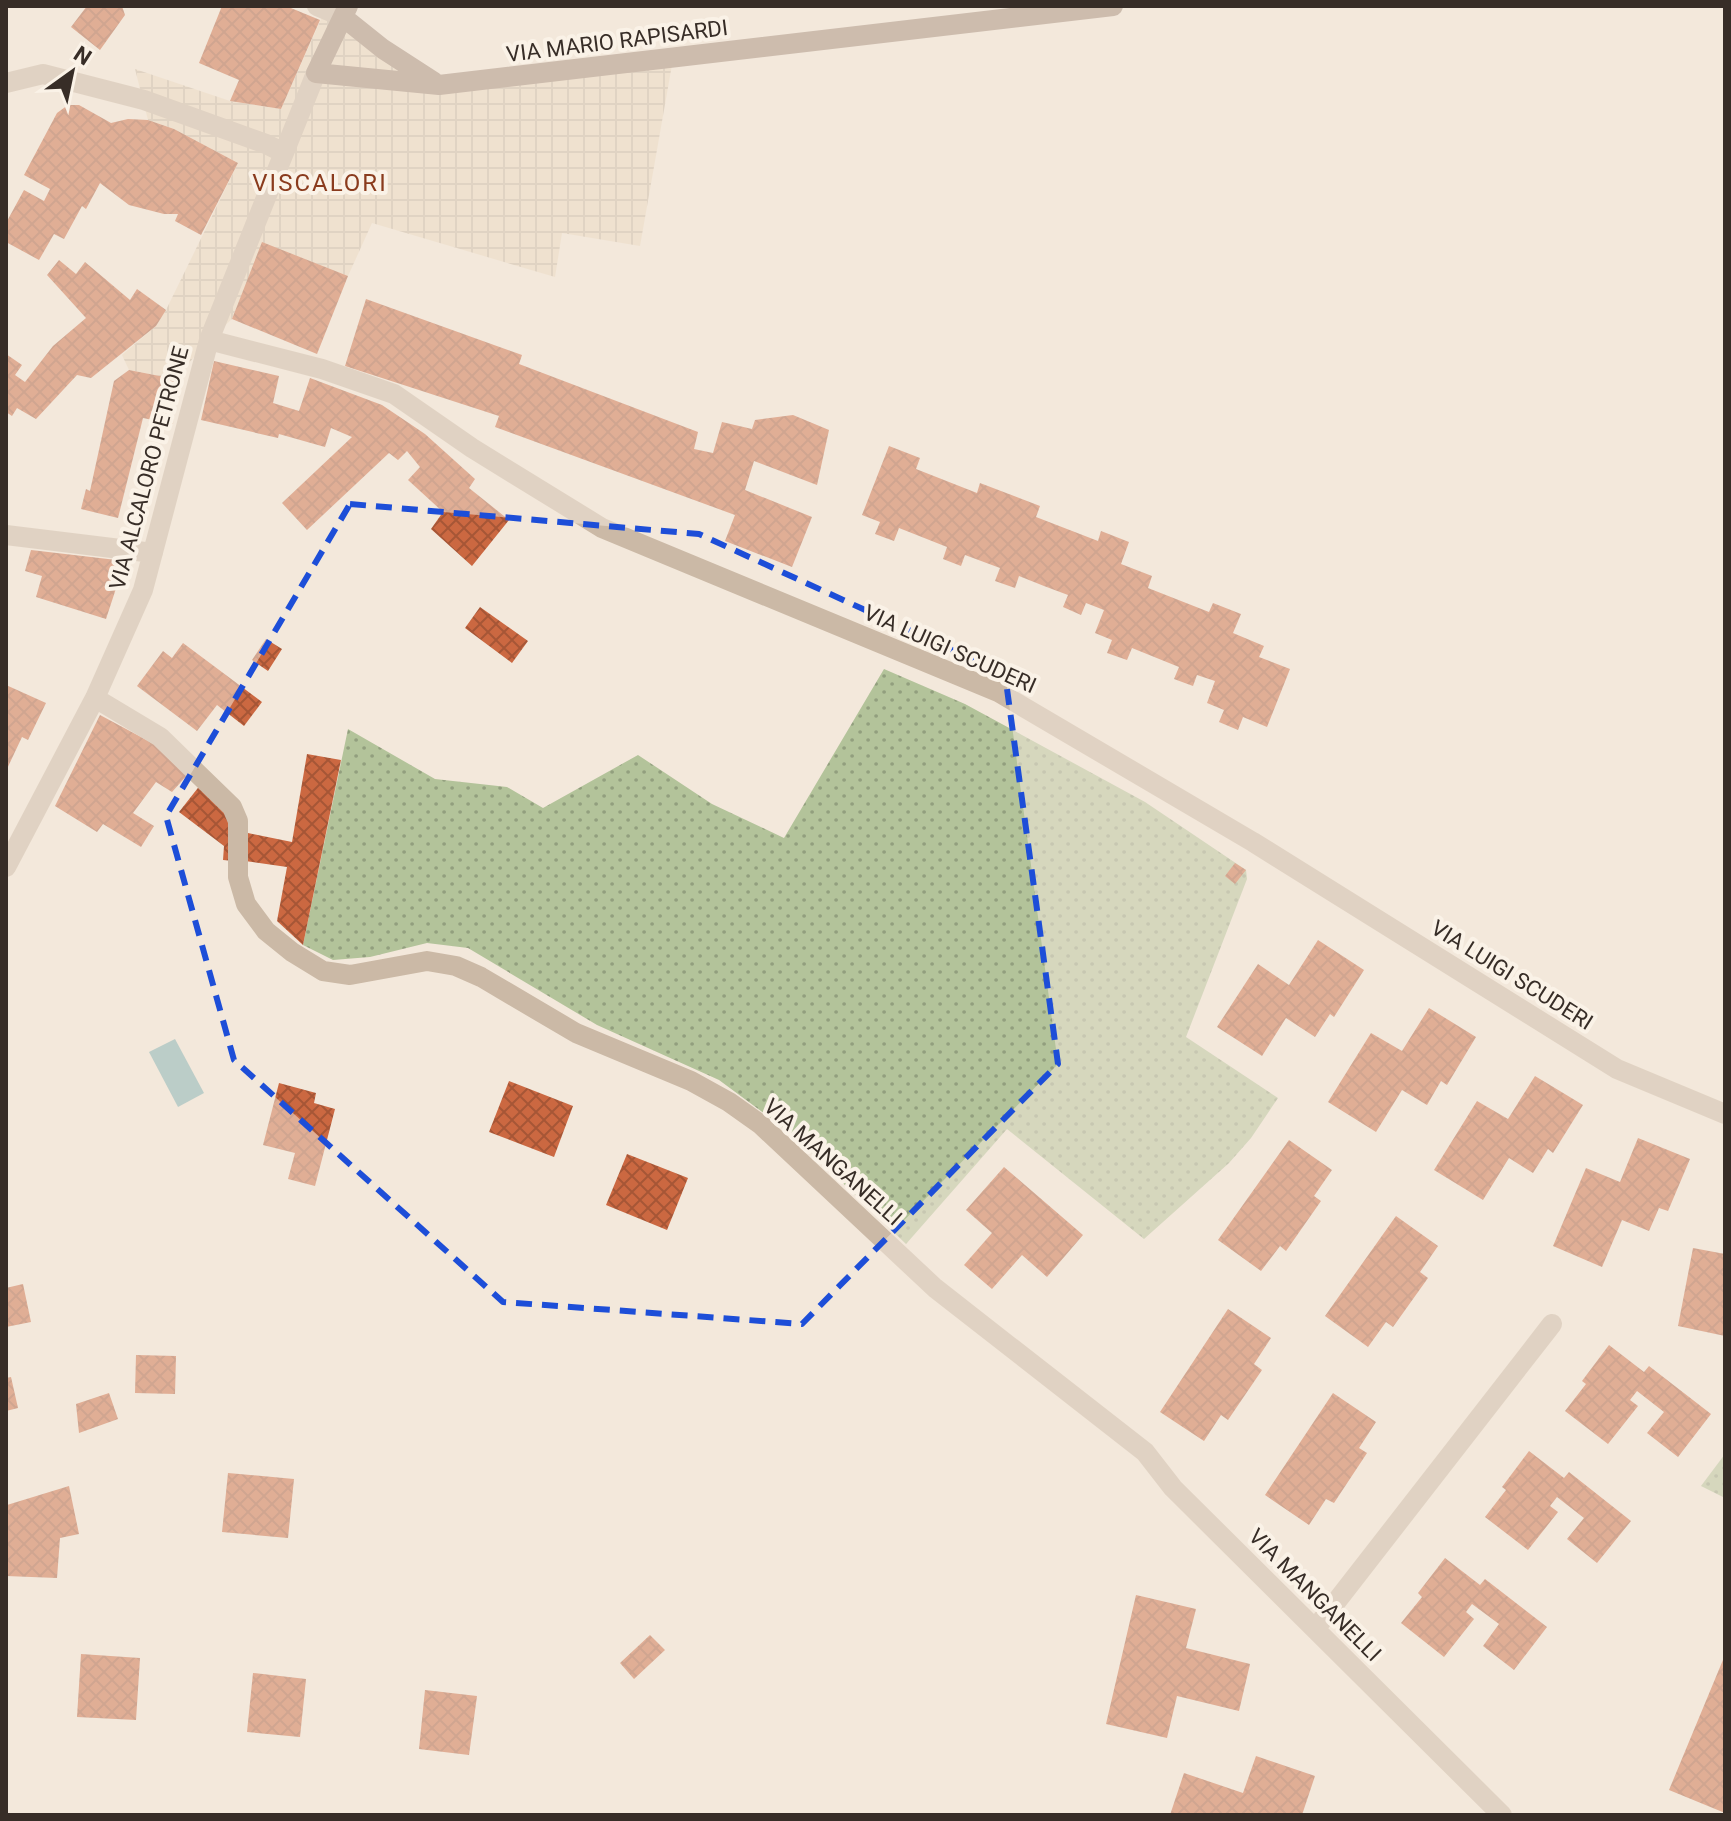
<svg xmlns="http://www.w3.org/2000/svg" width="1731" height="1821" viewBox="0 0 1731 1821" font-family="Roboto,sans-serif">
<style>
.grass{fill:url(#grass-dots)}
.plaza{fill:url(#plaza-grid)}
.water{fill:#79adb1}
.building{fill:url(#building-cross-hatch)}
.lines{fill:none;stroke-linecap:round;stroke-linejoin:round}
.street{stroke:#cbb9a6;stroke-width:20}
.secondary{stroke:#9f8777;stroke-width:20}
.marked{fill:none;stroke:#1d4ed8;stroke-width:6;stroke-dasharray:16 10;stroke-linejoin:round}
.labels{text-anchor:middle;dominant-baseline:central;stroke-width:8;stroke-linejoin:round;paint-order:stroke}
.street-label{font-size:22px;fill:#372d27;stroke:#faf2e7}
.neighbourhood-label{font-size:24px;letter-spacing:2px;fill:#8a3b1d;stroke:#faf2e7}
</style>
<defs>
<pattern id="grass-dots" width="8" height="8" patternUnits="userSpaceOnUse" patternTransform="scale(2)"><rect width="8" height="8" fill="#b3c39a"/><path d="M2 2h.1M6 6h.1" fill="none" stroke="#929f7e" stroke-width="1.8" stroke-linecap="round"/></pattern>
<pattern id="plaza-grid" width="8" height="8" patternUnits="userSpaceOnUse" patternTransform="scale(2)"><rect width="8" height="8" fill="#ecdac1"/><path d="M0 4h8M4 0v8" fill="none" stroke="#cbbba6"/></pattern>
<pattern id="building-cross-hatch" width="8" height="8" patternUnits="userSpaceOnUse" patternTransform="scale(2)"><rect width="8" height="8" fill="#cb6841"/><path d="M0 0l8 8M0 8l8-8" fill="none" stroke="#a65636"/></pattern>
</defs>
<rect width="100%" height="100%" fill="#f3e8db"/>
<path class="grass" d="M884 669 965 704 1145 802 1246 870 1247 879 1186 1037 1278 1098 1251 1138 1229 1163 1144 1239 1007 1129 906 1244 791 1133 719 1080 597 1025 468 948 427 943 370 957 333 960 303 945 348 729 435 779 507 787 543 808 638 755 712 804 784 838Z
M1725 1454V1498L1701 1486Z"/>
<path class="plaza" d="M325 10 439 85 673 59 640 246 562 233 555 277 372 223 348 276 263 243 232 319 209 340 175 379 129 370 122 355 156 326 166 310 238 163 174 129 148 120 135 69 230 101 281 109Z"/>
<path class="water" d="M175 1039 204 1093 178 1107 149 1052Z"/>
<path class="building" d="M87 6H122L125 15 100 50 71 27Z
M222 6H286L320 20 281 109 230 101 239 80 199 63Z
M68 105H79L111 123 128 119 148 120 174 129 238 163 201 235 175 221 178 214H164L129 205 100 183 86 209 82 206 64 239 54 234 39 260 6 242V223L24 190 44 201 50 189 24 175 57 113Z
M262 242 348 276 317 354 232 319Z
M59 260 76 274 85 262 130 300 137 289 166 310 156 326 91 378 77 375 36 419 17 408 12 416 6 412V354L22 365 15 375 25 382 53 346 86 318 47 275Z
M366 299 522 355 519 364 698 432 694 449 713 453 722 422 752 429 755 420 793 415 829 430 817 485 754 461 745 490 812 517 792 567 725 541 735 515 495 427 499 416 345 366Z
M214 361 279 376 273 403 299 411 310 378 382 405 425 434 475 479 469 488 509 520 472 566 431 529 443 512 408 480 420 467 407 451 398 460 389 453 307 530 282 503 352 437 331 428 325 447 279 434 278 438 201 420Z
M129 370 175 379 173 424 143 418 118 518 81 509 86 489 90 491 114 381Z
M889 446 920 458 916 469 977 493 980 483 1040 506 1036 517 1098 541 1101 531 1129 542 1121 564 1152 576 1148 588 1209 612 1213 603 1241 614 1233 633 1264 646 1259 657 1290 669 1267 727 1243 717 1238 730 1219 722 1224 710 1207 703 1215 681 1197 675 1193 686 1174 679 1179 667 1132 648 1127 660 1107 653 1112 640 1095 633 1104 610 1086 603 1081 615 1063 607 1068 595 1044 586 1019 576 1015 588 995 581 1000 568 965 555 961 566 943 559 947 547 899 528 894 541 875 534 880 522 862 515Z
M31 550 125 561 106 619 36 597 42 576 25 571Z
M480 607 528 641 512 663 465 628Z
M266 639 282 649 268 671 252 660Z
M183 643 262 702 244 726 217 705 197 731 137 686 163 651 172 658Z
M6 685 46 703 28 740 22 737 6 771Z
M100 715 156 745 189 773 172 792 156 782 133 813 154 826 141 847 103 824 97 832 55 806Z
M307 754 341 760 303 945 277 921 287 867 245 861 248 833 292 842Z
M201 784 228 810 234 861 223 860 224 846 179 812Z
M1235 863 1246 870 1235 884 1225 876Z
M1318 940 1364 970 1334 1017 1330 1014 1315 1037 1286 1018 1262 1056 1217 1027 1258 964 1289 985Z
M1429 1008 1476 1037 1447 1085 1441 1081 1427 1105 1402 1090 1376 1132 1328 1102 1371 1033 1402 1051Z
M1535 1076 1583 1105 1553 1153 1548 1149 1533 1173 1509 1158 1483 1200 1434 1170 1477 1101 1508 1119Z
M509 1081 573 1106 554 1157 489 1132Z
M279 1083 316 1093 314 1103 335 1109 315 1186 288 1179 295 1153 263 1145Z
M1638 1138 1690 1159 1668 1211 1659 1208 1649 1231 1622 1220 1602 1267 1553 1246 1586 1168 1620 1182Z
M1289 1140 1332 1170 1314 1196 1321 1201 1286 1251 1280 1246 1261 1271 1218 1240Z
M627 1154 688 1178 667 1230 606 1205Z
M1004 1167 1083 1235 1047 1277 1022 1255 992 1289 964 1265 992 1233 966 1210Z
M1396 1216 1438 1246 1420 1272 1428 1278 1393 1327 1386 1322 1368 1347 1325 1316Z
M1693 1248 1725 1254V1336L1678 1326Z
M23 1284 31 1322 6 1327V1288Z
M1228 1309 1271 1338 1254 1364 1262 1370 1228 1420 1221 1415 1204 1441 1160 1412Z
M1609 1345 1644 1372 1649 1366 1711 1414 1678 1457 1647 1433 1664 1412 1637 1391 1630 1400 1638 1406 1608 1444 1565 1411 1586 1384 1582 1381Z
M136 1355 176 1356 175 1394 135 1393Z
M11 1377 18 1408 6 1411V1378Z
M109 1393 118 1419 79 1433 76 1404Z
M1333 1393 1376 1422 1359 1448 1367 1453 1334 1503 1326 1499 1309 1525 1265 1495Z
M1529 1451 1564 1478 1569 1472 1631 1521 1597 1563 1567 1539 1584 1518 1557 1497 1550 1506 1558 1512 1528 1550 1485 1517 1506 1490 1502 1487Z
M228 1473 294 1479 288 1538 222 1532Z
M69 1486 79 1534 60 1538 57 1578 6 1576 7 1505Z
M1445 1558 1480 1585 1485 1579 1547 1627 1514 1670 1483 1646 1499 1624 1472 1604 1466 1612 1474 1619 1444 1657 1401 1623 1422 1597 1418 1593Z
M1136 1595 1196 1609 1186 1648 1250 1664 1239 1711 1177 1696 1167 1738 1106 1724Z
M650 1635 665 1650 634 1679 620 1663Z
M81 1654 140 1658 136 1720 77 1717Z
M1725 1655V1813L1669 1790Z
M253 1673 306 1679 300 1737 247 1732Z
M425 1690 477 1696 469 1755 419 1749Z
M1256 1756 1315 1776 1302 1815H1170L1184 1773 1243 1793Z"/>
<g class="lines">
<path class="street" d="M317 6 343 17
M6 83 43 74 144 100 266 144 284 153
M209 340 322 369 394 394 472 448 602 528 998 692 1253 842 1617 1069 1725 1114
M6 535 153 553
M95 698 160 737 232 807 238 821V877L246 904 266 931 292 952 323 971 350 975 427 961 456 966 481 977 576 1033 691 1081 729 1102 760 1124 935 1288 1145 1452 1173 1488 1502 1815
M6 867 95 698 143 590 209 340 316 73
M1315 1629 1552 1324"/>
<path class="secondary" d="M348 6 316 73 439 85 1113 6
M343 17 383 49 434 82"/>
</g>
<path d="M0 0H1731V1821H0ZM350 504 699 534 1005 674 1058 1064 802 1324 503 1302 234 1060 166 816Z" fill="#f3e8db" fill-opacity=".55" fill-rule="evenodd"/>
<path class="marked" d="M350 504 699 534 1005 674 1058 1064 802 1324 503 1302 234 1060 166 816Z"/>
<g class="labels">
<g class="street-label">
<text transform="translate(617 41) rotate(-7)">VIA MARIO RAPISARDI</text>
<text transform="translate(149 468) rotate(-75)">VIA ALCALORO PETRONE</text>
<text transform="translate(950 649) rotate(24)">VIA LUIGI SCUDERI</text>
<text transform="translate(1512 975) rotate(32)">VIA LUIGI SCUDERI</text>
<text transform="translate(833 1162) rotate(42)">VIA MANGANELLI</text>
<text transform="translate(1315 1595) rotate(45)">VIA MANGANELLI</text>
</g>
<g class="neighbourhood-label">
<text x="320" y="183">VISCALORI</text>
</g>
</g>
<rect width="1731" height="1821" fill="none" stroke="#372d27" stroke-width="16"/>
<g transform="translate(72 72) rotate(33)" stroke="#faf2e7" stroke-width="6" paint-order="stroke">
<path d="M0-6L14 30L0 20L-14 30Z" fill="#372d27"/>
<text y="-12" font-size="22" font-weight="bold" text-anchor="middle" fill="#372d27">N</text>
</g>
</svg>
